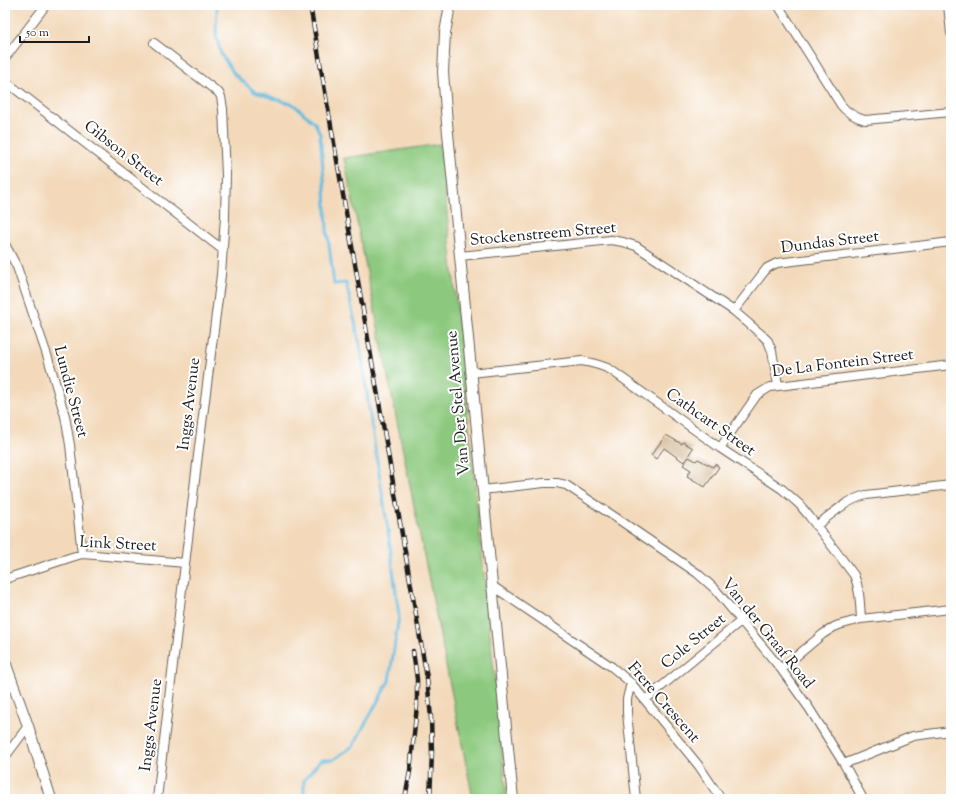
<svg xmlns="http://www.w3.org/2000/svg" width="956" height="804" viewBox="0 0 956 804" font-family="'Sorts Mill Goudy',serif">
<style>
.green{fill:#8cc97e;stroke:#54724d}
.lines{fill:none;stroke-linecap:round;stroke-linejoin:round}
.stream{stroke:#62badf;stroke-width:3}
.building{fill:#c6a478}
.minor-casing{stroke:#675e53;stroke-width:10}
.tertiary-casing{stroke:#675e53;stroke-width:12}
.minor{stroke:#fff;stroke-width:8}
.tertiary{stroke:#fff;stroke-width:10}
.rail-casing{stroke:#1c1c1c;stroke-width:4.5}
.rail{stroke:#fff;stroke-width:3;stroke-dasharray:9;stroke-linecap:butt}
.labels{text-anchor:middle;dominant-baseline:central;stroke-width:4;stroke-linejoin:round;paint-order:stroke}
.street-label{font-size:16px;fill:#1c1c1c;stroke:#fff}
</style>
<rect width="100%" height="100%" fill="#fff"/>
<filter id="ink" filterUnits="userSpaceOnUse"><feTurbulence type="fractalNoise" baseFrequency=".025" numOctaves="2"/><feDisplacementMap in="SourceGraphic" scale="8" xChannelSelector="R" yChannelSelector="G"/><feConvolveMatrix kernelMatrix="1 2 1 2 8 2 1 2 1" color-interpolation-filters="sRGB"/></filter>
<filter id="wash" filterUnits="userSpaceOnUse"><feTurbulence type="fractalNoise" baseFrequency=".012" numOctaves="4" result="noise"/><feDisplacementMap in="SourceGraphic" scale="16" xChannelSelector="R" yChannelSelector="G"/><feGaussianBlur stdDeviation="0.9" result="paint"/><feColorMatrix in="noise" values="0 0 0 0 0 0 0 0 0 0 0 0 0 0 0 0 0 1.4 0 .05"/><feComposite in="paint" operator="in"/></filter>
<g filter="url(#wash)">
<rect width="100%" height="100%" fill="#f3d9ba"/>
<path class="green" d="M440 144 507 799H473L344 158Z"/>
<g class="lines">
<path class="stream" d="M217 5 216 35 221 54 234 74 255 92 294 105 315 123 320 134 325 190 327 229 334 284 346 283 360 344 370 416 388 530 399 616 389 681 353 746 333 760H321L304 780V799"/>
</g>
<g id="blocks">
<path class="building" d="M666 435 682 444 683 442 693 448 684 462 664 448 656 459 651 455Z
M689 457 696 461 698 459 713 467 715 464 719 467 705 487 687 476 691 470 683 465Z"/>
</g>
</g>
<g filter="url(#ink)">
<use href="#blocks" fill-opacity="0" stroke="#675e53" stroke-width="1"/>
<g class="lines">
<g class="minor-casing">
<path id="minor" d="M778 5 841 105C847 113 855 117 865 120L951 112
M948 5 951 33
M154 43 219 93 221 97 223 109 226 175 225 217 221 275 198 455 157 799
M5 58 46 5
M5 81 223 250
M5 244 17 267 48 358 65 416 70 445 82 554
M460 256 611 240 623 242 636 246 734 311 762 335 768 341 772 351 778 385
M734 311 767 268 777 263 951 242
M471 373 582 361C593 363 602 365 611 370L720 448 782 489 790 496 799 504 809 516 854 575C860 589 860 604 861 619
M720 448 757 395 770 387 951 365
M482 490 544 483H557L566 485 615 517 697 573 715 589 781 669 809 708 844 764 863 799
M816 526C832 514 846 500 866 495L951 485
M5 579 72 557 82 554 95 555 185 563
M491 585 612 667 631 683 699 766 721 799
M781 669 823 634 834 627 839 625 861 619 951 609
M631 683 627 699V713L636 799
M645 700 742 620
M5 757 28 726
M844 764 898 742 913 736 951 731"/>
</g>
<g class="tertiary-casing">
<path id="tertiary" d="M450 5 445 33 443 72 447 123 513 799
M5 662 28 726 51 799"/>
</g>
<use href="#minor" class="minor"/>
<use href="#tertiary" class="tertiary"/>
<g class="rail-casing">
<path id="rail" d="M310 5 427 678 431 718 432 753 430 799
M405 799 410 771 417 706V679L413 651"/>
</g>
<use href="#rail" class="rail"/>
</g>
</g>
<g class="labels">
<g class="street-label">
<text transform="translate(123 154) rotate(38)">Gibson Street</text>
<text transform="translate(543 235) rotate(-5)">Stockenstreem Street</text>
<text transform="translate(830 243) rotate(-7)">Dundas Street</text>
<text transform="translate(843 364) rotate(-7)">De La Fontein Street</text>
<text transform="translate(70 392) rotate(75)">Lundie Street</text>
<text transform="translate(459 403) rotate(-95)">Van Der Stel Avenue</text>
<text transform="translate(190 404) rotate(-83)">Inggs Avenue</text>
<text transform="translate(710 423) rotate(35)">Cathcart Street</text>
<text transform="translate(118 545) rotate(3)">Link Street</text>
<text transform="translate(767 634) rotate(51)">Van der Graaf Road</text>
<text transform="translate(694 642) rotate(-39)">Cole Street</text>
<text transform="translate(663 703) rotate(49)">Frere Crescent</text>
<text transform="translate(152 725) rotate(-83)">Inggs Avenue</text>
</g>
</g>
<rect width="956" height="804" fill="none" stroke="#fff" stroke-width="20"/>
<path d="M20 36v6h69v-6" fill="none" stroke="#1c1c1c" stroke-width="2"/>
<text x="26" y="36" font-size="12" fill="#1c1c1c" stroke="#ffffff" stroke-width="3" paint-order="stroke">50 m</text>
</svg>
